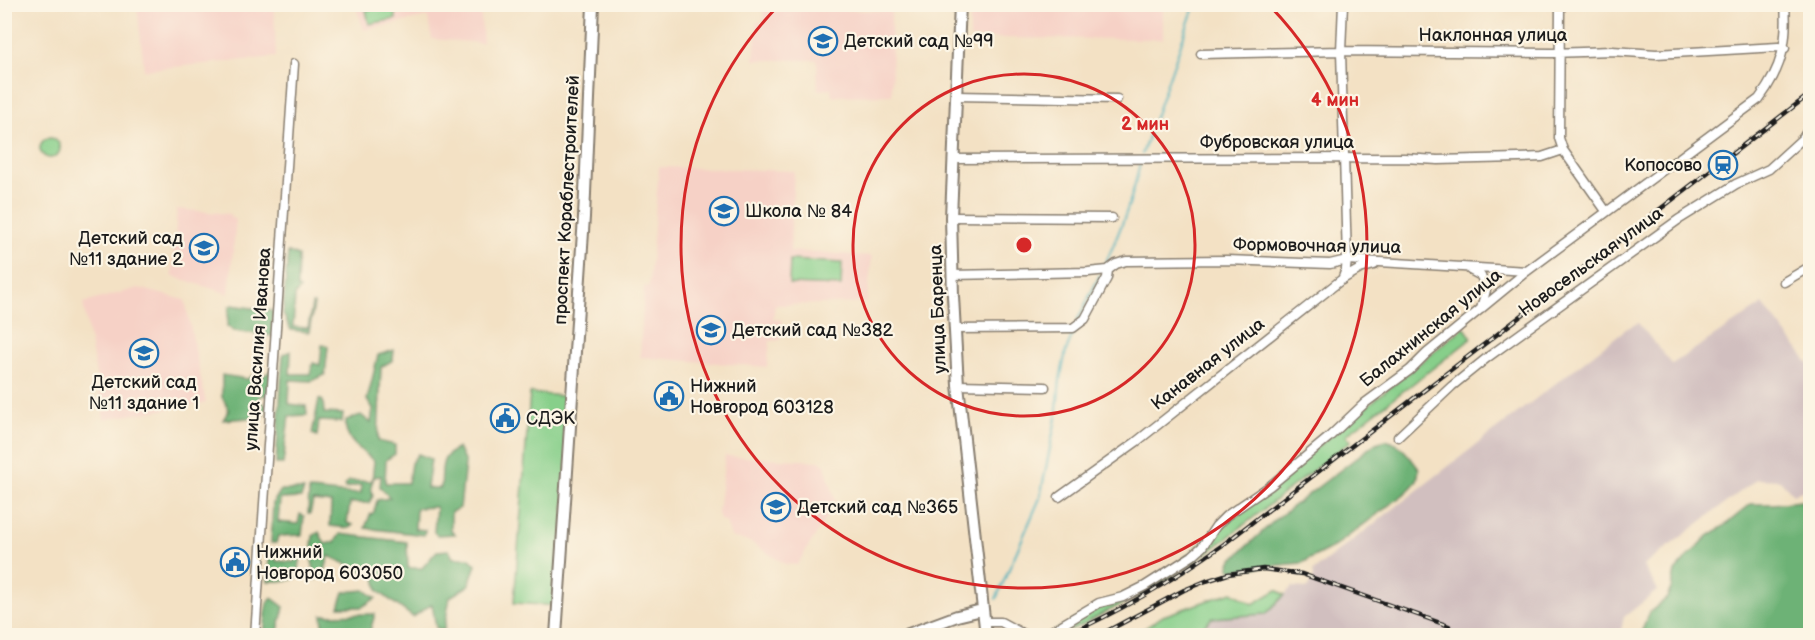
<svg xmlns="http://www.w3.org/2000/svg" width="1815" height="640" viewBox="0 0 1815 640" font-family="'Balsamiq Sans',sans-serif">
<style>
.built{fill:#f6d1c6}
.industrial{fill:#d1bfbf}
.green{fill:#87cf8a;stroke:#527653;stroke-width:1.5}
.forest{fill:#6db276;stroke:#446749;stroke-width:1.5}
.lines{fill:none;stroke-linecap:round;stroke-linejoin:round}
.stream{stroke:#3faebb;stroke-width:2}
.minor-casing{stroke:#887e70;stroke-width:11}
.tertiary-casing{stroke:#887e70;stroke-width:14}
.minor{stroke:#fff;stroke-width:8}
.tertiary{stroke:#fff;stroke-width:10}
.rail-casing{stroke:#1c1c1c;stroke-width:4.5}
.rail{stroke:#fcf5e5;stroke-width:2;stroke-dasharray:7;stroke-linecap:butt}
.ring{fill:none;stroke:#d62828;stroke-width:3}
.labels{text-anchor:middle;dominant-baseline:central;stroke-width:4.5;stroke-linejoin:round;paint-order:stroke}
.street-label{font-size:18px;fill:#1c1c1c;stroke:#fcf5e5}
.poi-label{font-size:18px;fill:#1c1c1c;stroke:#fcf5e5;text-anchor:start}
.centre{fill:#d62828;stroke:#fcf5e5;stroke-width:3}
.ring-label{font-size:18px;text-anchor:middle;font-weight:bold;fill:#d62828;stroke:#fcf5e5;stroke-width:4.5;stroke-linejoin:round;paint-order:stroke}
</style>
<rect width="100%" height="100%" fill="#fcf5e5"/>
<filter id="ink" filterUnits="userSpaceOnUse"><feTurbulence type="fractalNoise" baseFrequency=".0167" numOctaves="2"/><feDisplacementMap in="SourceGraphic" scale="12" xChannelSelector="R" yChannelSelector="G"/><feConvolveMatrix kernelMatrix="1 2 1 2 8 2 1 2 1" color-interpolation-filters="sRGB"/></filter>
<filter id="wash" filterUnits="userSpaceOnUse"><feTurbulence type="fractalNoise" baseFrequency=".008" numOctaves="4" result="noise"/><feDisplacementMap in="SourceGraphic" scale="24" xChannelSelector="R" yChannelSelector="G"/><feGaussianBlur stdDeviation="1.35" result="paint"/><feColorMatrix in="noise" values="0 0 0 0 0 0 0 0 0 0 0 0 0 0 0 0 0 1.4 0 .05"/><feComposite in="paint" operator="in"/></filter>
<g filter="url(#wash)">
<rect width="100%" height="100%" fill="#f3e1c4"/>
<path class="built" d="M137 5H274L276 57 144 70Z
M355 5H480L483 43 432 39 428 17 364 30Z
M763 5H796L797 9 891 11 892 95 832 96 831 89 818 90 817 60H754L757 22H763Z
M970 5H1163V39L970 38Z
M659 167 794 171 790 251 872 256 867 303 775 305 773 319 782 320 780 340 770 341 767 367 640 357 644 287 649 286Z
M177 209 230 214 231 218 236 219 229 294 172 276Z
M138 288 185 300 206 403 104 419 83 303Z
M725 456 819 461 825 465 836 502 797 565 785 564 750 542 731 537 726 522 720 520 718 513Z"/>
<path class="industrial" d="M1763 304 1810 365V488L1793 494 1780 480 1757 479 1643 566 1658 590 1624 617 1620 635 1195 636 1212 618 1266 614 1292 587 1308 588 1314 576 1313 571 1626 329 1638 323 1672 364Z"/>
<path class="green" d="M393 5 396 19 369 24 366 10Z
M40 148a10 10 0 1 1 20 0a10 10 0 1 1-20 0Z
M790 260 842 263 841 286 789 284Z
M1464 327 1472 338 1346 435 1351 441C1289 487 1232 539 1166 580 1147 592 1126 602 1106 612 1087 622 1067 635 1046 636L1103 604 1163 577 1219 527Z
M530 393 572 397 558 606 514 603Z
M1277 590 1285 595 1266 614 1212 618 1195 635H1135L1163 616 1232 592 1253 604Z"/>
<path class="forest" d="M288 252 298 256 297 288 300 289 295 295 293 327 308 328 312 304H314L309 332 291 330 283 314Z
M232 305 273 311V336L234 331 227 326 229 307Z
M322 345 328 346 325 375 311 381 290 380 289 404 306 406 307 415 289 416 283 464H276L283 354 291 351 290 374H310L313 363 320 365Z
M394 350 393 360 381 367 378 441 395 445V454L386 460 385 483H408L411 463 418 454 431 459 427 488H441C443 468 438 458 458 448L465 463 460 508 451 512V531L455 534 437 535 434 532 436 507 416 508 415 529 425 530 424 535 365 528 370 515 374 512 377 500 390 498 380 487 381 476 374 477 371 486 373 496 369 503H350L347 523 353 525 349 528 330 526 331 503 313 501 310 514H308L309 490C327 491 343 495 361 493V485L345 488V485L349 481H372L374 461C360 449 343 440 346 420L361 415 371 423 373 408 367 400 378 355Z
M272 370 269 396 260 395 259 401 267 406 262 417 223 420 229 410 222 397V375L248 379 251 376 260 378Z
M319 399 323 401 324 413 343 414 342 422 319 421 317 436 312 434Z
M1386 440C1403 445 1409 456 1419 469L1417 481 1407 492 1335 546 1302 563 1231 570 1229 567 1231 561 1276 519 1376 443Z
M281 490H304L301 498 280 499 278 522 298 524 300 514 304 516 302 535 278 536 276 543H271L273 503Z
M1810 500V635H1640L1650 612 1667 598 1672 586 1675 571 1685 560 1708 536 1724 526 1751 504H1773Z
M319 532 325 544 335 542 340 534 407 542 408 568H422L437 551 449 550 453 558H469L476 565 468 586 450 597 444 630 436 628 432 604 413 617 378 591 375 577 329 556 324 574 316 580 311 556 313 536Z
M301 553 298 577 287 581H268L269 557 275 555 276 561 295 562 296 554Z
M365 590 376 598 362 607H339L344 592Z
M272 598 284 607 277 635H264L267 604Z
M375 614 369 635H324L322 615Z"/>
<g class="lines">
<path class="stream" d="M1142 154 1195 4
M1105 264C1120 232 1133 198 1140 163
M1077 321 1100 275
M996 599 1040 498 1056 418 1060 380 1066 351 1073 333"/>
</g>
</g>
<g filter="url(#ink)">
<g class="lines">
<g class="minor-casing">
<path id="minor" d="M1560 4 1559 138 1563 150 1606 211
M1201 54 1341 51 1552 53 1612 51 1656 54 1778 47 1785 48
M956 96 1117 99
M953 159 1404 158 1438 160 1519 158 1542 157 1563 150
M951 217 1112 218
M1470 270 1481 276 1486 290 1481 309
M952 275 1088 272 1108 270 1116 264 1126 261 1227 260 1330 264 1347 260 1527 271
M1342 280 1346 269 1347 260 1341 51 1343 4
M1784 282 1806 269 1810 268
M954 329 1073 328 1085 319 1107 278 1108 270
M958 385 1045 387
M1398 437 1452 386 1488 357 1678 220 1736 184 1769 169 1803 138 1810 127
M1059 497 1136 442 1341 280 1360 269 1374 265
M984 622H1001L1027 636
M255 636 294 64
M1043 636 1099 603 1123 597 1145 586 1192 556 1202 547 1216 526 1226 516 1270 486 1328 438 1365 403 1410 370 1427 353 1527 271 1759 99C1782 68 1788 42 1785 4"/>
</g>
<g class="tertiary-casing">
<path id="tertiary" d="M960 4 951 217 953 296 958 385 986 636
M556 636 584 217 593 4
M903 636 957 616 982 610"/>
</g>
<use href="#minor" class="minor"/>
<use href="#tertiary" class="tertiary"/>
<g class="rail-casing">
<path id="rail" d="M1064 636C1121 611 1173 580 1224 544L1810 94
M1098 636 1184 590 1206 581 1228 574 1263 569 1302 574 1449 626"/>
</g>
<use href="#rail" class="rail"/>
</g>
</g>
<g class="ring">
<circle cx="1024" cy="245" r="171"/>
<path d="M1269 5A343 343 0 1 1 779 5"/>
</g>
<defs>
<g id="school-ring" transform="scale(1.5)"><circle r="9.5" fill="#fcf5e5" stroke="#1f6fb2" stroke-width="1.5"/><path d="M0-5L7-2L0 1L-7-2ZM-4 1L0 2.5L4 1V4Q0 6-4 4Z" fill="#1f6fb2"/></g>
<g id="station-ring" transform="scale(1.5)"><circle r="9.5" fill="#fcf5e5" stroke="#1f6fb2" stroke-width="1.5"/><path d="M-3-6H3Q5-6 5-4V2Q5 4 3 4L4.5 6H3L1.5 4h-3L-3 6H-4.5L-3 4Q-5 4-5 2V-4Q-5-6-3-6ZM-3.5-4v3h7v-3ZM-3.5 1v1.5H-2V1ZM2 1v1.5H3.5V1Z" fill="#1f6fb2"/></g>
<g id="civic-ring" transform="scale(1.5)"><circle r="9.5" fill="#fcf5e5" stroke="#1f6fb2" stroke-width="1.5"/><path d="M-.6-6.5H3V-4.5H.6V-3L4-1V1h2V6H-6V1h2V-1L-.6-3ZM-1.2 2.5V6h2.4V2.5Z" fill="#1f6fb2"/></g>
</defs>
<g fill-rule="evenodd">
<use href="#school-ring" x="823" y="41"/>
<use href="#station-ring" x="1723" y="165"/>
<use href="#school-ring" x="724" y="211"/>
<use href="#school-ring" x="204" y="248"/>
<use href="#school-ring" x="711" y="330"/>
<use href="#school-ring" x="144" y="353"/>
<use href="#civic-ring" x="669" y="396"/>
<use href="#civic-ring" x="505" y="418"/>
<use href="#school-ring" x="776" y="507"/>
<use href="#civic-ring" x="235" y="562"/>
</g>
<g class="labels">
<g class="street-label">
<text x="1493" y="35">Наклонная улица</text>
<text x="1277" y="142">Фубровская улица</text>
<text transform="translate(567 200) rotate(-87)">проспект Кораблестроителей</text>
<text transform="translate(1317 246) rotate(1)">Формовочная улица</text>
<text transform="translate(1591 262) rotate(-36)">Новосельская улица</text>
<text transform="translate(938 309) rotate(-92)">улица Баренца</text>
<text transform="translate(1431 328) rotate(-39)">Балахнинская улица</text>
<text transform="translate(258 349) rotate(-86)">улица Василия Иванова</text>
<text transform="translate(1208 364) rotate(-38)">Канавная улица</text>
</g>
<g class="poi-label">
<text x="844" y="41">Детский сад №99</text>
<text x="1702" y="165" text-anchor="end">Копосово</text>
<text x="745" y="211">Школа № 84</text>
<text x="183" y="238" text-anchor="end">Детский сад<tspan x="183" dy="21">№11 здание 2</tspan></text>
<text x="732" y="330">Детский сад №382</text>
<text x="144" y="382" text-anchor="middle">Детский сад<tspan x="144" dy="21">№11 здание 1</tspan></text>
<text x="690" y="386">Нижний<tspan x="690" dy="21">Новгород 603128</tspan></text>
<text x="526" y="418">СДЭК</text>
<text x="797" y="507">Детский сад №365</text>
<text x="256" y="552">Нижний<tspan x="256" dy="21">Новгород 603050</tspan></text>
</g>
</g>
<circle cx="1024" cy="245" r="9" class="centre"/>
<g class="ring-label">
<text x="1335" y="106">4 мин</text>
<text x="1145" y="130">2 мин</text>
</g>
<rect width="1815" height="640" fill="none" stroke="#fcf5e5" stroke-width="24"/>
</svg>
